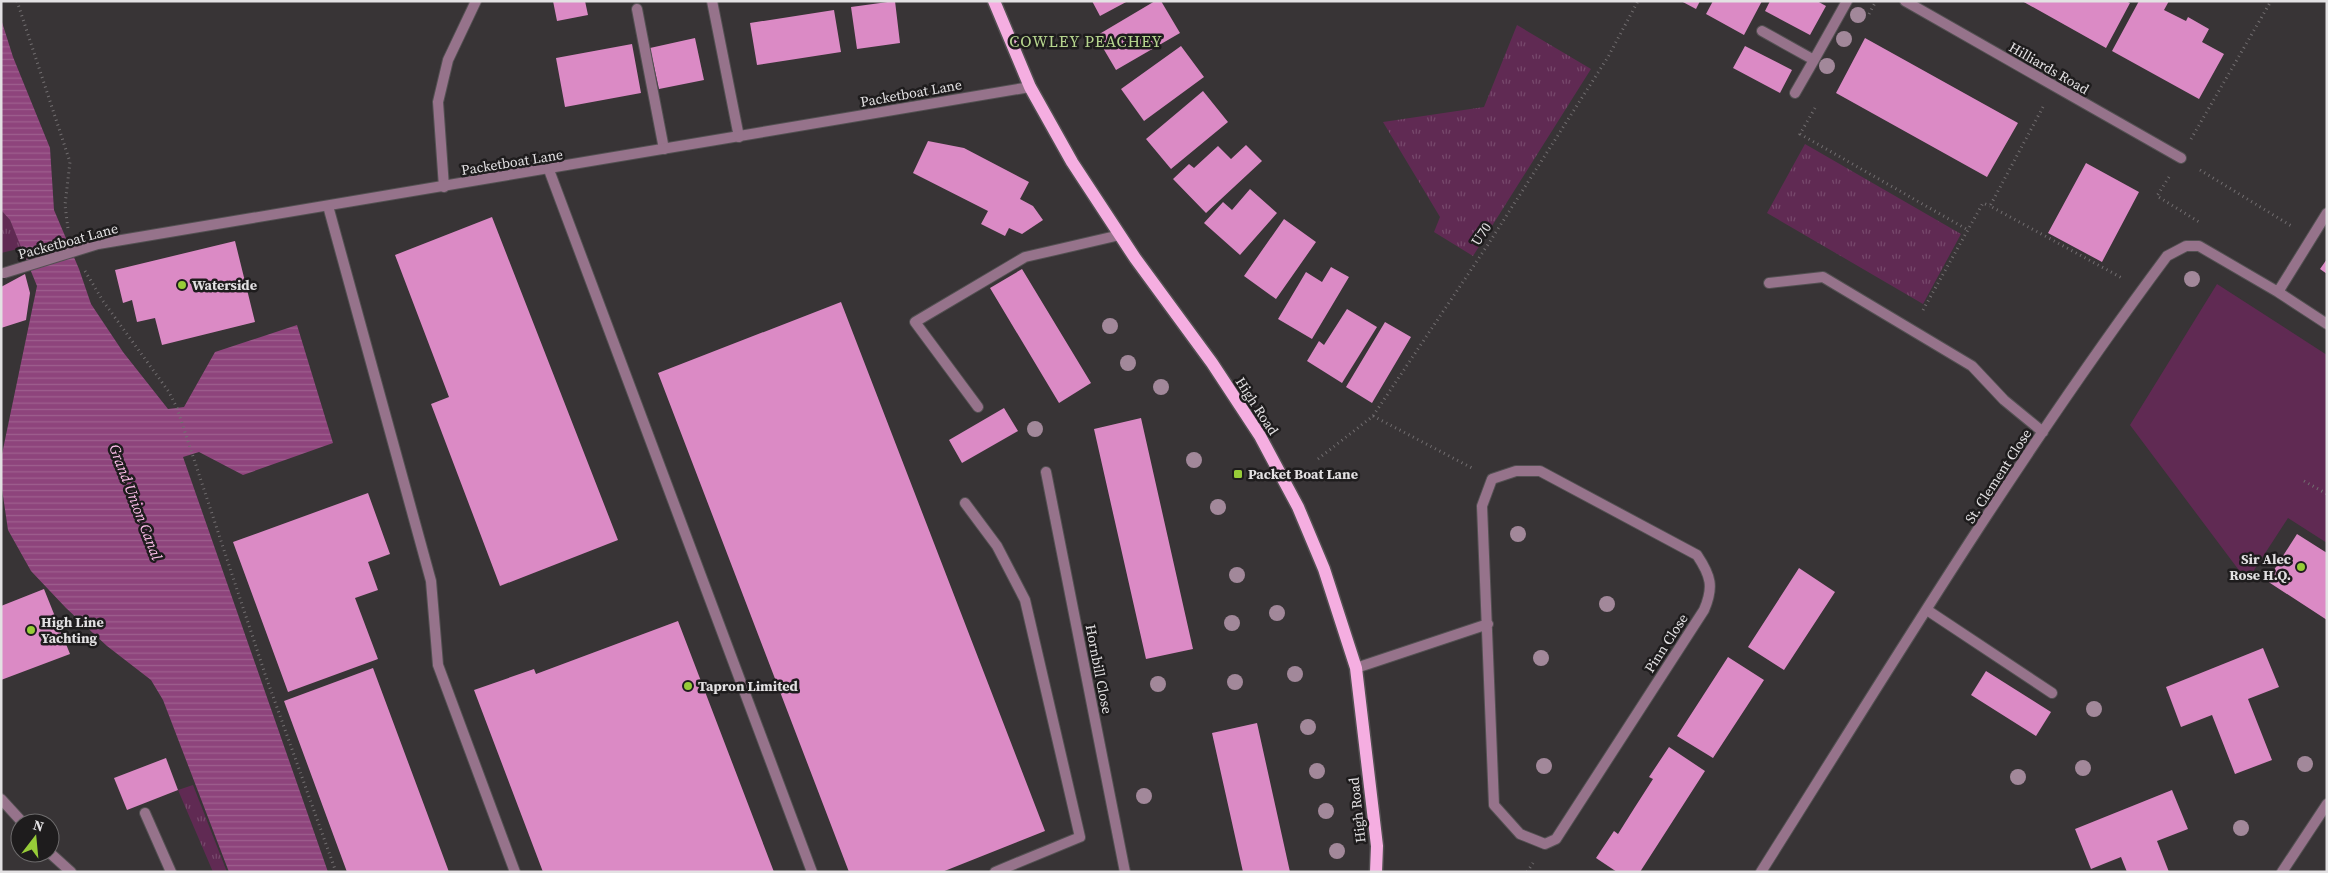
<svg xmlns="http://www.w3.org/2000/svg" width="2328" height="873" viewBox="0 0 2328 873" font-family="'Source Serif 4',serif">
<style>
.grass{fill:url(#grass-tufts)}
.green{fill:#602a53}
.water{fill:url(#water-rules)}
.building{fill:#db8ac5}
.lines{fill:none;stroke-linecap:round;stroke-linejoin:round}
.lane-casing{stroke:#535052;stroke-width:12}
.street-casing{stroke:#535052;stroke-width:12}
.primary-casing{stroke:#535052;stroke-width:15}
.path{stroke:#726e70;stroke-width:3;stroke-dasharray:1 4;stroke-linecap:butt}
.lane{stroke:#96738b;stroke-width:10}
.street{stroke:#96738b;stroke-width:10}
.primary{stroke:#f5aee1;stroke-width:12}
.street-bridge-casing{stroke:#535052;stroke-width:12;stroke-linecap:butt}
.street-bridge{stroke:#96738b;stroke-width:10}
.tree{fill:#a2889a}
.poi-dot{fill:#97cc38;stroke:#1e1c1d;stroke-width:2}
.labels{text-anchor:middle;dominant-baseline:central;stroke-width:5;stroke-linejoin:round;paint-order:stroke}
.street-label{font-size:14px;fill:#e3e1e3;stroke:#1e1c1d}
.poi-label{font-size:14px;font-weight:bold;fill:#e3e1e3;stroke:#1e1c1d;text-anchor:start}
.water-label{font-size:15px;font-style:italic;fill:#febfeb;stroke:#1e1c1d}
.quarter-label{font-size:16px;letter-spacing:1px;fill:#b6d58e;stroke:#1e1c1d}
</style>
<defs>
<pattern id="grass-tufts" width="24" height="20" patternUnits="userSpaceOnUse" patternTransform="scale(1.25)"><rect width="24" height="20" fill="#602a53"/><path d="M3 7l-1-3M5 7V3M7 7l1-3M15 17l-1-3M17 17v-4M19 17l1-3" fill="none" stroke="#77496c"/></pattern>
<pattern id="water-rules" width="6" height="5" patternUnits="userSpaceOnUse" patternTransform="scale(1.25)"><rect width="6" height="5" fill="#8e447c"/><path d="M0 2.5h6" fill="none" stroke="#9e5f8e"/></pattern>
</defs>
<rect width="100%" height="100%" fill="#383436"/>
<path class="grass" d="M1517 25 1591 69 1473 256 1434 232 1440 217 1383 122 1484 107Z
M1805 144 1961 234 1923 304 1767 213Z
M1 210 10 220 22 248 1 253Z
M193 785 227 872H213L178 790Z"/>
<path class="green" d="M2217 284 2327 355V543L2288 518 2247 581 2130 425Z"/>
<path class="water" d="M1 19 13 57 50 148 54 210 79 269 91 304 123 352 168 409 184 407 215 352 297 325 333 443 243 475 199 452 183 457 328 872H229L163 700 151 680 107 646 66 608 31 571 8 530 1 482V459L37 286 10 220 1 210Z"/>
<path class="building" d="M553 1H585L588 15 557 21Z
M895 1 900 43 857 49 851 7Z
M1092 1H1128L1100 16Z
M1155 1H1161L1180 33 1116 70 1096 36Z
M1681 1H1700L1696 9Z
M1713 1H1762L1744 35 1706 14Z
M1770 1H1817L1826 6 1810 35 1765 11Z
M2022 1H2126L2130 3 2106 48Z
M2139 1H2169L2164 10 2186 21 2188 17 2209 29 2202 42 2224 54 2199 99 2112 51Z
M834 10 841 52 757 65 750 23Z
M695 38 704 80 659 89 650 48Z
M1865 38 2018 123 1987 177 1836 93Z
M632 44 641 93 565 107 556 58Z
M1181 46 1204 77 1144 121 1121 89Z
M1745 46 1792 70 1780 93 1733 68Z
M1203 91 1228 122 1171 169 1146 139Z
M928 141 964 148 1029 182 1020 199 1033 206 1043 220 1022 234 1009 228 1005 236 981 224 988 211 913 173Z
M1246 145 1262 161 1206 213 1173 179 1189 164 1194 168 1218 146 1231 159Z
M2086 163 2139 192 2102 262 2048 233Z
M1250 189 1277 213 1240 255 1204 223 1223 202 1232 210Z
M492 217 618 540 500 586 431 404 449 397 395 255Z
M1284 219 1316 242 1276 299 1244 276Z
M235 241 255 322 162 345 155 318 137 322 132 300 123 303 115 270Z
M2327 259V274L2320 269Z
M1331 267 1349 277 1312 339 1278 319 1306 272 1322 282Z
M1022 269 1091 383 1059 403 990 288Z
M25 274 30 293 26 320 1 328V287Z
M841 302 1045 831 942 872H849L658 373Z
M1347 309 1377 327 1342 383 1307 361 1319 341 1324 345Z
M1385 322 1411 337 1372 403 1346 387Z
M1004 408 1018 431 962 463 949 440Z
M1141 418 1193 649 1146 659 1094 429Z
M368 493 390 554 368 562 378 590 355 598 378 659 288 692 233 542Z
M2297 534 2327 553V620L2267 581Z
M1799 568 1835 592 1784 670 1748 647Z
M44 589 70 654 1 680V606Z
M678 621 774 872H543L474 690 534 669 536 674Z
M2263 648 2279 687 2248 699 2272 760 2235 774 2212 715 2181 727 2166 687Z
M1728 657 1764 680 1713 758 1677 736Z
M373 668 449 872H347L284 701Z
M1986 671 2051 712 2036 736 1971 695Z
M1257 723 1290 872H1243L1212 733Z
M1669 747 1705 771 1640 872H1617L1596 858 1614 831 1618 834 1635 807 1653 779 1649 777Z
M166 758 178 790 127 810 114 778Z
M2172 790 2188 829 2157 841 2169 872H2127L2121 857 2091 869 2075 829Z"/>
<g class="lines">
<g class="lane-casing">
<path id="lane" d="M712 1 739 137
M637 9 664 149
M1762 31 1814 60 1847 1
M1795 93 1814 60
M549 170 812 872
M444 187 438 102 448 60 476 1
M328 206 431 581 438 665 515 872
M978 407 915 322 1025 257 1120 235
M965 503 997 546 1025 600 1080 837 995 872
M1927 610 2052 693
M1 799 23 823
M145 813 171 872
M50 853 71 872"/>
</g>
<g class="street-casing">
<path id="street" d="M1905 1 2181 158
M98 244 1030 87
M1769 283 1823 277 1972 366 2004 400 2043 432
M2278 292 2327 213
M1516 471H1540L1697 555C1711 576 1714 587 1704 610L1556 839 1545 844 1520 834 1494 805 1482 506 1492 479Z
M1046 472 1125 872
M1356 668 1488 624
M1761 872C1892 664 2020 453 2167 256L2186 246H2199L2278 292 2327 324
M2282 872 2327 804"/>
</g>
<g class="primary-casing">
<path id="primary" d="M994 1 1030 87 1072 162 1135 258 1212 363 1260 436 1298 507 1324 569 1356 668 1377 846 1376 872"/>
</g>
<path class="path" d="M17 1 70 162 65 205 68 229
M1869 14 1876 1
M2043 107 1990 206 2122 278
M1815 108 1800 134 1968 230
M2191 139 2271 1
M2200 170 2293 227
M2169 177 2157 196 2199 222
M85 271 103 301 169 392 177 408 265 674 336 872
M1923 310 1983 203 1990 206
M1373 416 1472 468
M1318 459 1373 416 1489 243 1608 57 1638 1
M2304 481 2327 494
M1527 872 1533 863"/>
<use href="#lane" class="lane"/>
<use href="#street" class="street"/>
<use href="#primary" class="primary"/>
<g class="street-bridge-casing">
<path id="street-bridge" d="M4 273 98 244"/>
</g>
<use href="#street-bridge" class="street-bridge"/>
</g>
<g class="tree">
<circle cx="1858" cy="15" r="8"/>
<circle cx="1844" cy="39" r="8"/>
<circle cx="1827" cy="66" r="8"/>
<circle cx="2192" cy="279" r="8"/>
<circle cx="1110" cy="326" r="8"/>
<circle cx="1128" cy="363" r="8"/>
<circle cx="1161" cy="387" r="8"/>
<circle cx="1035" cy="429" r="8"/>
<circle cx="1194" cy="460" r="8"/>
<circle cx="1218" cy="507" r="8"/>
<circle cx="1518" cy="534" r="8"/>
<circle cx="1237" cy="575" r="8"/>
<circle cx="1607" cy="604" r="8"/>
<circle cx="1277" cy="613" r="8"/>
<circle cx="1232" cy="623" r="8"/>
<circle cx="1541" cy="658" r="8"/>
<circle cx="1295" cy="674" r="8"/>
<circle cx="1235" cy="682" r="8"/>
<circle cx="1158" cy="684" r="8"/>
<circle cx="2094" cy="709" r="8"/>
<circle cx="1308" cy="727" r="8"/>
<circle cx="2305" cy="764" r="8"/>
<circle cx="1544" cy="766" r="8"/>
<circle cx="2083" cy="768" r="8"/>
<circle cx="1317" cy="771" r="8"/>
<circle cx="2018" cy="777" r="8"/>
<circle cx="1144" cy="796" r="8"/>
<circle cx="1326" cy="811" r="8"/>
<circle cx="2241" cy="828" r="8"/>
<circle cx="1337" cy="851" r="8"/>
</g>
<g class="poi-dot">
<circle cx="182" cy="285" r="5"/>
<rect x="1233" y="469" width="10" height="10" rx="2.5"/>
<circle cx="2301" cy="567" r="5"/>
<circle cx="31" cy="630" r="5"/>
<circle cx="688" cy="686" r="5"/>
</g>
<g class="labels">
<g class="street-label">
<text transform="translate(2049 68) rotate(30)">Hilliards Road</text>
<text transform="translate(911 93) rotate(-10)">Packetboat Lane</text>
<text transform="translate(512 162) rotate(-9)">Packetboat Lane</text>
<text transform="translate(1481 234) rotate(-57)">U70</text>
<text transform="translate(68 241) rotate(-15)">Packetboat Lane</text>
<text transform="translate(1257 406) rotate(57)">High Road</text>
<text transform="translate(1998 476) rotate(-57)">St. Clement Close</text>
<text transform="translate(1666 643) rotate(-57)">Pinn Close</text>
<text transform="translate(1099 669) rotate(79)">Hornbill Close</text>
<text transform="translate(1357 810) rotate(-96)">High Road</text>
</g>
<g class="poi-label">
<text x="192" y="285">Waterside</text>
<text x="1248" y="474">Packet Boat Lane</text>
<text x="2291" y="559" text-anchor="end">Sir Alec<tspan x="2291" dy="16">Rose H.Q.</tspan></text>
<text x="41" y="622">High Line<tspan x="41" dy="16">Yachting</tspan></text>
<text x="698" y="686">Tapron Limited</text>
</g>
<g class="water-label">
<text transform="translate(136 502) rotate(69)">Grand Union Canal</text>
</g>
<g class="quarter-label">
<text x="1086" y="41">COWLEY PEACHEY</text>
</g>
</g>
<rect width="2328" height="873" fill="none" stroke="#e3e1e3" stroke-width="5"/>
<g transform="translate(35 838) rotate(16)"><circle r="24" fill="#1e1c1d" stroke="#6d6b6c"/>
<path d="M0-4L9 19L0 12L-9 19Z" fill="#97cc38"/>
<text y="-8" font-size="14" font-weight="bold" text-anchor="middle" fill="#e3e1e3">N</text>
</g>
</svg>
